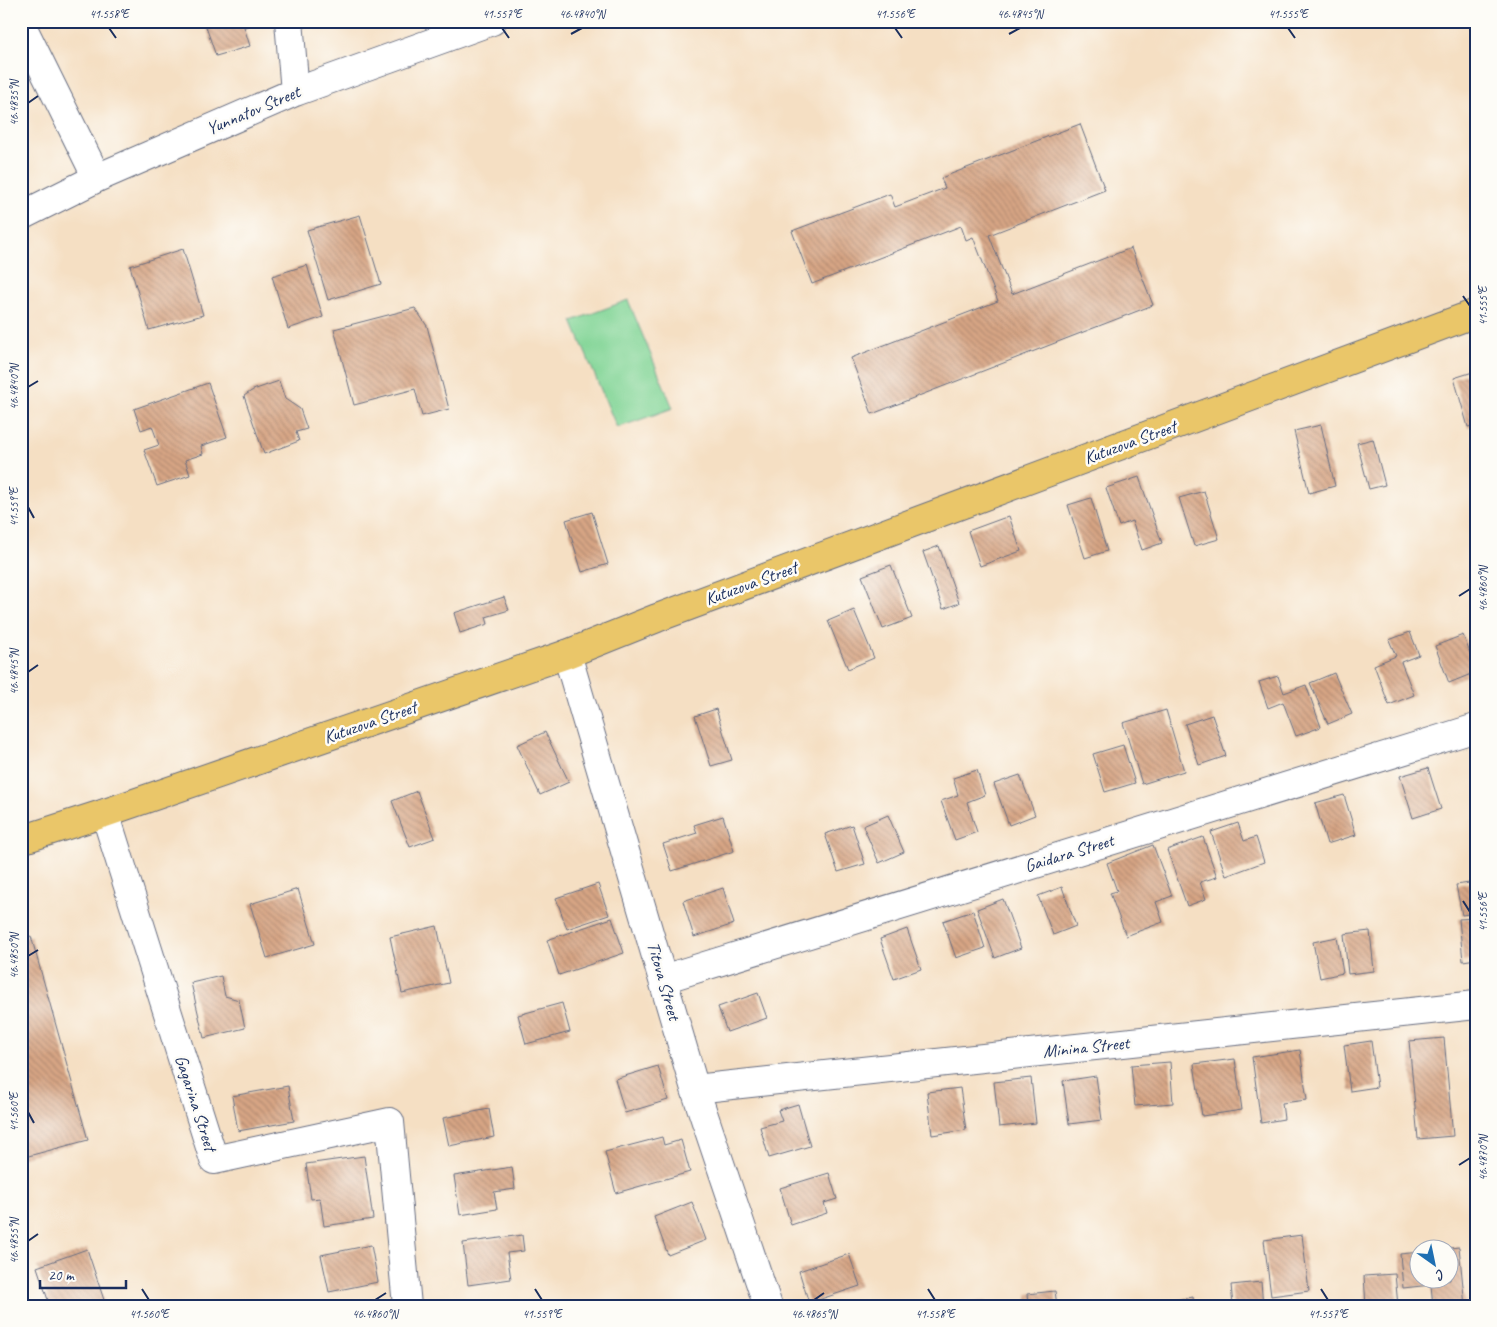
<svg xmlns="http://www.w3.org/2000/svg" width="1497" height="1327" viewBox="0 0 1497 1327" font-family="Caveat,sans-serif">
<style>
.pitch{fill:#83d597;stroke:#4f827a}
.building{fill:url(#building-back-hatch)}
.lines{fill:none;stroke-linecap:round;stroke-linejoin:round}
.minor-casing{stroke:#676d81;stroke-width:30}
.major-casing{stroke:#676d81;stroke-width:30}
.minor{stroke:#fff;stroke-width:28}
.major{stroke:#eac669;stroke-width:28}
.ticks{fill:none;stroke:#1b2f5e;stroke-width:2}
.labels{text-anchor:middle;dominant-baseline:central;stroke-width:5;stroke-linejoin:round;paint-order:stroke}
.street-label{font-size:18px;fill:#1b2f5e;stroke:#fdfcf7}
.neatline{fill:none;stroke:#1b2f5e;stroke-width:2}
.ticks-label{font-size:12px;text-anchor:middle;fill:#1b2f5e}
</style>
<defs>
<pattern id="building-back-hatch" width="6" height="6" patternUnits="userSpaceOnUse" patternTransform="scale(1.25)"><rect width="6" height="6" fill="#d7a584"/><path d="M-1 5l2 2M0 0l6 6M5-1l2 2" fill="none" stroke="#ae876f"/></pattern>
</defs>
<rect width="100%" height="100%" fill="#fdfcf7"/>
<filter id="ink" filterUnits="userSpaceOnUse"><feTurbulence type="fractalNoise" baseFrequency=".02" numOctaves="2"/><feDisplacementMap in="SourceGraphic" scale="10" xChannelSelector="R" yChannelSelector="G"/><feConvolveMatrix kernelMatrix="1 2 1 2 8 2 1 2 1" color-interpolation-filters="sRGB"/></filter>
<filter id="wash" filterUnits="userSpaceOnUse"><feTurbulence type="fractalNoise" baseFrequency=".0096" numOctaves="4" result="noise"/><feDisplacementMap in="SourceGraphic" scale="20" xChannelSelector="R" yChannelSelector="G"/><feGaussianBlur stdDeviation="1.12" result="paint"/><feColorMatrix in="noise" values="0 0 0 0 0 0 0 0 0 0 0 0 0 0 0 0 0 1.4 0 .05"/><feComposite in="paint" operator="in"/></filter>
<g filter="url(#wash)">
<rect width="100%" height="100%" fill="#f5dfc3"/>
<path class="pitch" d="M628 300 673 408 617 428 572 321Z"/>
<g id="blocks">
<path class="building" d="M204 21H262V22L244 27 250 46 216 56Z
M1476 27V43L1470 29Z
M1080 124 1105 190 989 235 1012 294 1131 248 1153 305 872 414 851 358 998 301 973 237 966 240 961 226 812 284 792 231 890 194 895 207 945 188 941 178Z
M360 215 381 284 328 300 307 230Z
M183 249 203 315 149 330 130 266Z
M307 265 323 317 288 329 272 276Z
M415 308 427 326 449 409 422 416 415 389 354 405 334 329Z
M1476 371V425L1468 427 1454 378Z
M279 381 285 399 300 409 307 429 296 432 299 441 264 454 244 396 253 390Z
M208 383 227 437 201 446 203 454 185 460 190 475 157 486 144 450 159 445 152 426 141 430 134 409Z
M1321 425 1335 486 1309 493 1294 431Z
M1373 439 1385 485 1369 489 1357 443Z
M1139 477 1162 543 1142 550 1132 521 1119 526 1106 488Z
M1204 491 1219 539 1194 546 1179 498Z
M1091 498 1107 551 1085 558 1068 505Z
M592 512 608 564 582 572 566 520Z
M1009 516 1021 551 980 566 968 531Z
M939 546 959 603 943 609 923 552Z
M891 565 912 618 883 629 862 576Z
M504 597 509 610 486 617 488 624 460 633 454 613Z
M854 610 874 658 848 669 828 621Z
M1410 632 1419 655 1401 662 1414 695 1389 705 1374 665 1396 656 1389 640Z
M1463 635 1476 668V672L1449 683 1435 646Z
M1334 673 1352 714 1328 724 1310 683Z
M1278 676 1284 693 1306 685 1321 727 1296 736 1283 702 1268 708 1259 682Z
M716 709 732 760 711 766 695 716Z
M1166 710 1184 771 1142 784 1123 723Z
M1212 715 1226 756 1199 765 1185 724Z
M545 732 569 782 540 795 517 745Z
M1123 745 1135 783 1105 792 1093 754Z
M1428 768 1441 809 1413 818 1400 776Z
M977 770 985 795 967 802 977 832 955 840 941 801 958 795 953 778Z
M1020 775 1035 815 1009 825 994 784Z
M417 791 435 838 410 847 392 801Z
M1344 795 1356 835 1327 844 1315 803Z
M888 815 904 852 879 863 863 826Z
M723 816 734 851 672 871 663 844 697 833 694 825Z
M1238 823 1244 841 1256 837 1264 862 1226 876 1211 832Z
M852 825 865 864 838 872 825 834Z
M1203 837 1217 877 1200 882 1206 899 1187 906 1167 850Z
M1153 845 1172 896 1156 902 1163 922 1126 936 1110 893 1117 891 1107 863Z
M1476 882V913L1462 915 1456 885Z
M598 884 609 915 567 929 556 898Z
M1062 887 1076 926 1053 935 1038 896Z
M723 888 734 924 694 937 683 901Z
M298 889 315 944 267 958 250 904Z
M1003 899 1021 948 995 958 977 909Z
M973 911 985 948 956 958 943 921Z
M612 918 624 953 559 975 547 940Z
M1476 918V959L1463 961 1459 919Z
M437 926 449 983 402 993 390 937Z
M907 929 921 969 894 979 880 939Z
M1370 931 1374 971 1348 974 1344 934Z
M31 936 88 1140 21 1158V939Z
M1337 937 1343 973 1320 978 1313 942Z
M221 976 225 996 239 1000 245 1028 204 1038 191 983Z
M758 993 767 1018 727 1032 718 1007Z
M562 1003 570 1032 526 1044 518 1015Z
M1444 1038 1453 1136 1418 1139 1409 1041Z
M1371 1041 1377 1087 1350 1091 1344 1045Z
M1300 1050 1307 1100 1282 1103 1284 1119 1261 1123 1252 1057Z
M1235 1059 1242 1110 1202 1116 1194 1064Z
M1170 1062 1173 1103 1135 1106 1131 1065Z
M658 1066 668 1100 625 1113 615 1079Z
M1096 1076 1102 1120 1069 1124 1063 1081Z
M1031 1078 1036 1123 999 1127 994 1082Z
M288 1086 294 1121 238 1131 232 1096Z
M960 1088 966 1130 932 1135 927 1092Z
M798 1104 810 1146 769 1158 760 1127 782 1121 778 1110Z
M489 1109 494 1137 449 1146 443 1118Z
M662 1137 664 1145 681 1140 690 1172 616 1193 605 1152Z
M364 1156 373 1219 324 1226 320 1198 311 1199 306 1164Z
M512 1167 515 1189 494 1192 497 1209 460 1215 454 1176Z
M829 1173 837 1199 824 1203 827 1213 791 1225 780 1188Z
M692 1202 706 1240 668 1255 654 1217Z
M522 1235 524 1251 507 1253 511 1279 468 1285 463 1243Z
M1302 1235 1309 1291 1271 1296 1264 1240Z
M371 1245 378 1282 329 1292 321 1255Z
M1459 1247 1465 1306H1433L1431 1285 1403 1288 1400 1254 1420 1252V1280H1450V1248Z
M87 1249 106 1306H50L37 1267Z
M849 1254 860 1286 809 1303 799 1271Z
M1395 1274 1398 1306H1366L1364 1276Z
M1261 1282 1263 1306H1233L1231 1285Z
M1055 1291 1057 1306H1028L1027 1294Z
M1193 1297 1194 1306H1165V1302Z
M986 1301 987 1306H949V1304Z"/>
</g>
</g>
<g filter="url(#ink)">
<use href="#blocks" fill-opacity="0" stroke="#676d81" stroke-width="1"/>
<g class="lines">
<g class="minor-casing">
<path id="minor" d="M289 21 295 92
M21 24 97 178
M21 216 97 178 295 92 492 21
M567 654 695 1089 768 1306
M105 813 214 1160 390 1122 407 1306
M663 979 1476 728
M695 1089 1476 1005"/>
</g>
<g class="major-casing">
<path id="major" d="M21 840 105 813 567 654 657 618 1476 313"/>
</g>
<use href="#minor" class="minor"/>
<use href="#major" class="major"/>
</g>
</g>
<path class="ticks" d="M109 28 116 38M502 28 509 38M895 28 902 38M1288 28 1295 38M571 34 582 28M1009 34 1020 28M28 103 38 96M1463 296 1470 306M28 387 38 381M28 507 34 518M1459 596 1470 589M28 672 38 665M1463 901 1470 912M28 956 38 950M28 1112 34 1123M1459 1165 1470 1158M28 1241 38 1234M142 1289 149 1300M535 1289 542 1300M928 1289 935 1300M1321 1289 1328 1300M375 1300 386 1293M814 1300 824 1293"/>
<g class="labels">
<g class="street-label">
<text transform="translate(253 110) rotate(-23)">Yunnatov Street</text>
<text transform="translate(1130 442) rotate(-20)">Kutuzova Street</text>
<text transform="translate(751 583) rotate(-20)">Kutuzova Street</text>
<text transform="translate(370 722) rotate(-19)">Kutuzova Street</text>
<text transform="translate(1069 853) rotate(-17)">Gaidara Street</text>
<text transform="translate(664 981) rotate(74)">Titova Street</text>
<text transform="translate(1086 1047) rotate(-6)">Minina Street</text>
<text transform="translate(196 1103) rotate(72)">Gagarina Street</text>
</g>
</g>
<rect width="1497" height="1327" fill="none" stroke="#fdfcf7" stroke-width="55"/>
<g transform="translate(1434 1264) rotate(147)"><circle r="24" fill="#fdfcf7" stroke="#a3aaba"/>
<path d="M0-4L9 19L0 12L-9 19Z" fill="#1f6fb2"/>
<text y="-8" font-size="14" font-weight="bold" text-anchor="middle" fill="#1b2f5e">С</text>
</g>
<path d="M40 1280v8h86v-8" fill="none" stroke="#1b2f5e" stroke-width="2.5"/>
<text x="48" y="1280" font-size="15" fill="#1b2f5e" stroke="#fdfcf7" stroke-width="4" paint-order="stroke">20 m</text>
<rect x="28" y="28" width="1442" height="1272" class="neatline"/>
<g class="ticks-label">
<text x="109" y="18">41.558°E</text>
<text x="502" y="18">41.557°E</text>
<text x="582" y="18">46.4840°N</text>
<text x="895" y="18">41.556°E</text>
<text x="1020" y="18">46.4845°N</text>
<text x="1288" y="18">41.555°E</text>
<text transform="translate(14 103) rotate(-90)" y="4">46.4835°N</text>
<text transform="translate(1483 306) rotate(-90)" y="4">41.555°E</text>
<text transform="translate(14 387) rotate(-90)" y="4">46.4840°N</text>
<text transform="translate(14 507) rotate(-90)" y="4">41.559°E</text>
<text transform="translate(1483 589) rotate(-90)" y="4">46.4860°N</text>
<text transform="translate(14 672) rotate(-90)" y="4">46.4845°N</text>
<text transform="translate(1483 912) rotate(-90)" y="4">41.556°E</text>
<text transform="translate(14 956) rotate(-90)" y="4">46.4850°N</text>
<text transform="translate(14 1112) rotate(-90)" y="4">41.560°E</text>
<text transform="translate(1483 1158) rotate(-90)" y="4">46.4870°N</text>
<text transform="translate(14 1241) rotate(-90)" y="4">46.4855°N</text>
<text x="149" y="1318">41.560°E</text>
<text x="375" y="1318">46.4860°N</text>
<text x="542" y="1318">41.559°E</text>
<text x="814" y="1318">46.4865°N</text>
<text x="935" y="1318">41.558°E</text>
<text x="1328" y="1318">41.557°E</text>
</g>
</svg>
